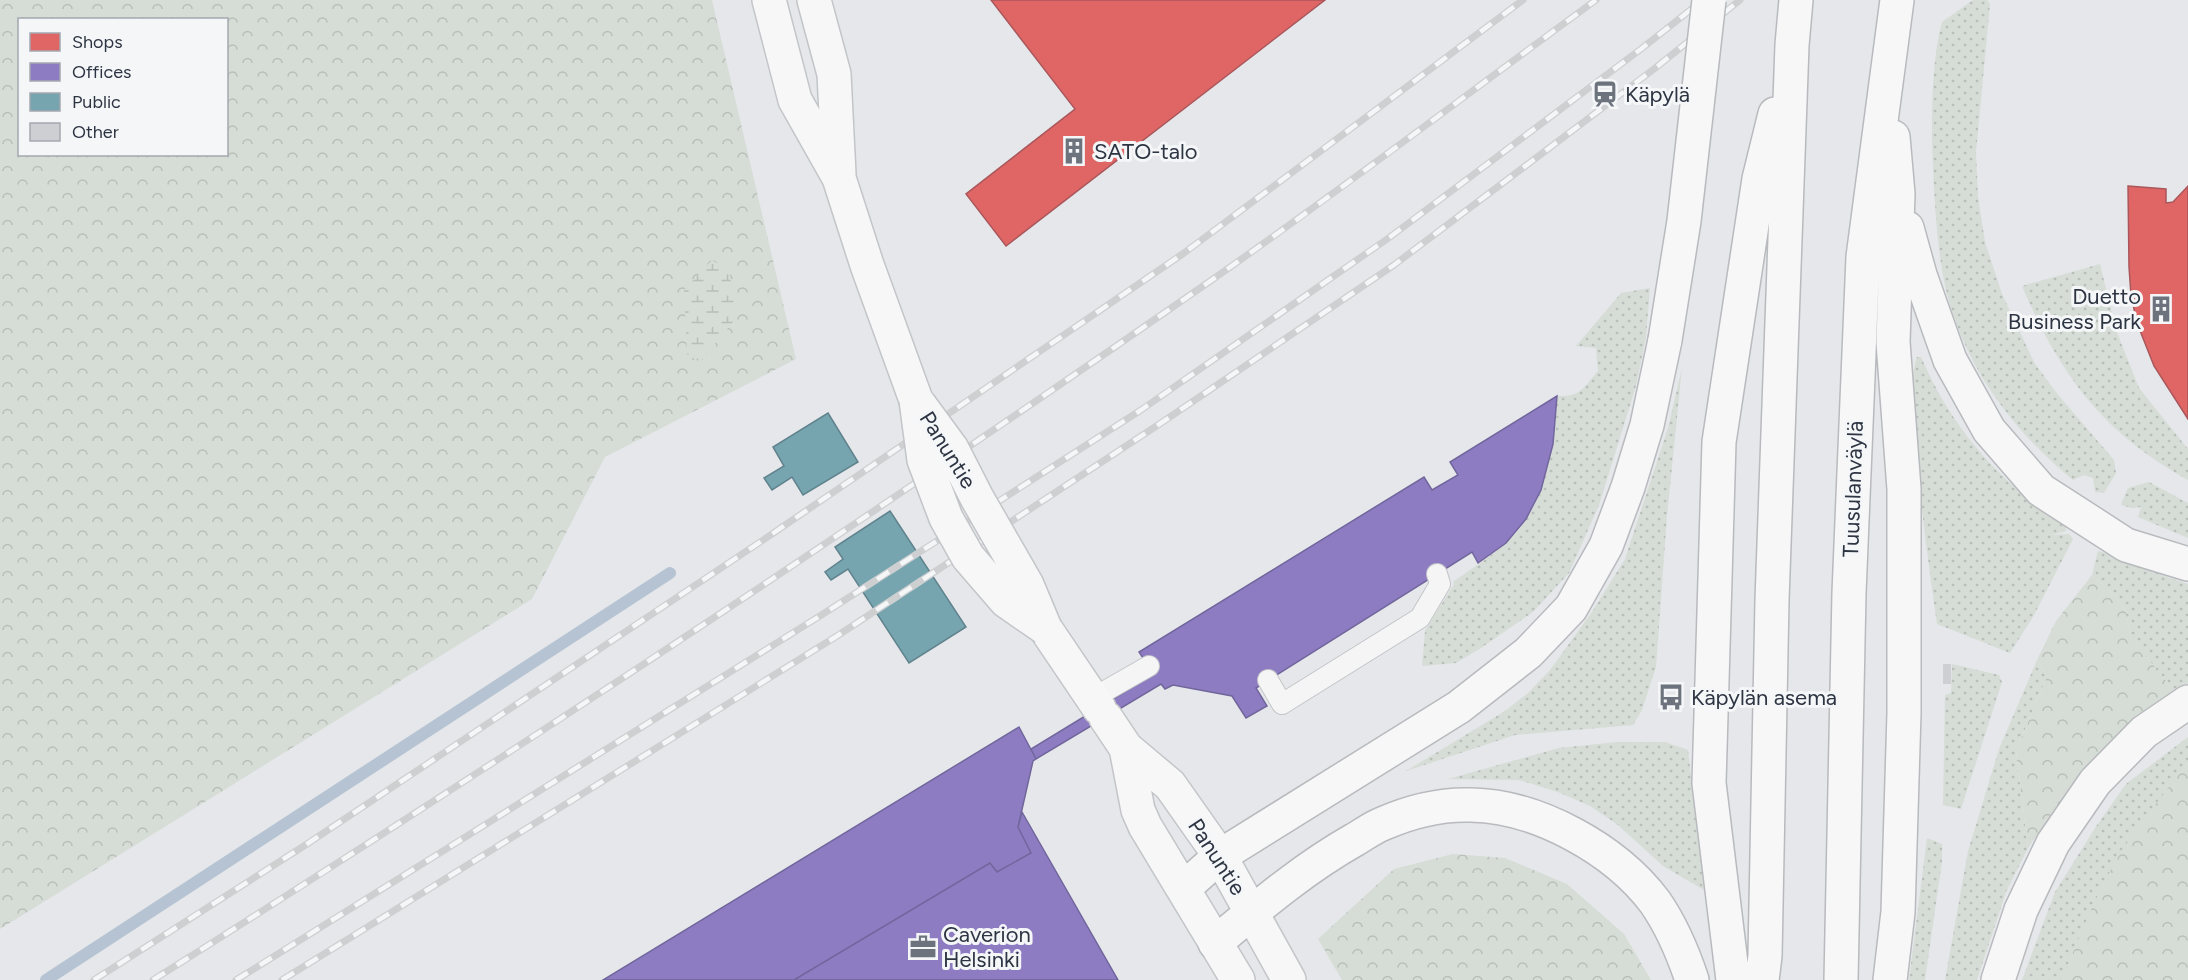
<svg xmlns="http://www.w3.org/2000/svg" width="2188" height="980" viewBox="0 0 2188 980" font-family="Figtree,sans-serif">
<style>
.grass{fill:url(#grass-dots)}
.forest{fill:url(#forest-crowns);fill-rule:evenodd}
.wetland{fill:url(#wetland-marsh)}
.shops{fill:#e06666;stroke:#aa575b;stroke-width:1.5}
.offices{fill:#8e7cc3;stroke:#71669c;stroke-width:1.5}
.public{fill:#76a5af;stroke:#60838e;stroke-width:1.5}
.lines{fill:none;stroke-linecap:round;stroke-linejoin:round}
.stream{stroke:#b6c3d2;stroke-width:12}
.building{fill:#cdcfd2}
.service-casing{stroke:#c3c5c8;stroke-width:22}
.secondary-casing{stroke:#c3c5c8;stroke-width:36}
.motorway-casing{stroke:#b8babe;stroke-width:36}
.service{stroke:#f5f5f6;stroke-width:20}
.secondary{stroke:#f7f7f8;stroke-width:33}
.motorway{stroke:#f7f7f8;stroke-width:33}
.rail-casing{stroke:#cecfd1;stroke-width:7}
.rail{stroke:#f4f6f8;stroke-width:4.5;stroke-dasharray:14;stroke-linecap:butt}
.secondary-bridge-casing{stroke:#c3c5c8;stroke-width:36;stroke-linecap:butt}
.motorway-bridge-casing{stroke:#b8babe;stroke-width:36;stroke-linecap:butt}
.secondary-bridge{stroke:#f7f7f8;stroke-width:33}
.motorway-bridge{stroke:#f7f7f8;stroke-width:33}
.labels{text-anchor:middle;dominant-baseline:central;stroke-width:6;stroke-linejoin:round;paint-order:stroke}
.poi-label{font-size:22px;fill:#2d3442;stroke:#f4f6f8;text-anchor:start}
.street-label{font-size:22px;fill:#2d3442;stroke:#f4f6f8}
</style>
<defs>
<pattern id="grass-dots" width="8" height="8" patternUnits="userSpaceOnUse" patternTransform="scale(1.5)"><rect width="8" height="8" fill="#d6ddd6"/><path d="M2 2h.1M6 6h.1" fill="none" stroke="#b8beb9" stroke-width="1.8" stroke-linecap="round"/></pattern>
<pattern id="forest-crowns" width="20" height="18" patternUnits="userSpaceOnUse" patternTransform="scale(1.5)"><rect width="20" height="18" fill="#d6ddd6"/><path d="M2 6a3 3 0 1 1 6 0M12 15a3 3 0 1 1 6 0" fill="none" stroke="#b8beb9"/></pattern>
<pattern id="wetland-marsh" width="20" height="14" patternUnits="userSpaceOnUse" patternTransform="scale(1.5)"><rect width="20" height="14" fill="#d6ddd6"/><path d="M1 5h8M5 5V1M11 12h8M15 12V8" fill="none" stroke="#b8beb9"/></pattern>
</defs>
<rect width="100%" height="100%" fill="#e5e7ea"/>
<path class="grass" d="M1973 0H1987L1990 4 1976 152 1978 197 1985 242 2002 294 2035 364 2059 396 2114 460 2116 473 2104 493 2095 492 2093 478 2084 475 2073 480C2013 431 1965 367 1946 290 1937 250 1935 208 1933 167 1931 124 1931 63 1942 22Z
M2100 264 2116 330 2139 388 2188 449V480C2102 432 2060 375 2022 286Z
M1650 288 1646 337 1636 386 1599 505 1569 573 1533 612 1481 648 1456 663 1422 666 1425 631 1454 584 1453 582C1470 570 1489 557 1505 544 1546 509 1555 446 1557 396 1581 397 1583 388 1598 371L1596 348 1576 346 1621 293Z
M1917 357H1921C1953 431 2000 482 2066 527V531L2052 535 2069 534 2073 539 2033 617 2010 653 1937 624C1928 560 1919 496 1915 431 1914 408 1909 379 1917 357Z
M1682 368 1667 516 1656 667 1642 710 1633 725 1515 735 1406 771 1505 711 1528 693 1550 670 1592 612 1625 559 1668 428Z
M2149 482 2188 503V538L2138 517 2141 507 2132 508 2121 505 2128 488Z
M2098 551C2129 559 2157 575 2188 584V683L2175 692 2149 660 2131 641 2126 611 2114 595 2092 575Z
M2037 660 2047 677 2016 751 2028 848 2006 892 1977 980H1945L1968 851 1999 749Z
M1952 664 1999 675 2002 682 1961 809 1943 805 1945 695 1951 693Z
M2188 737V763L2127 844 2096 901 2073 953 2063 980H2022L2055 892 2095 828 2126 784Z
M1617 742H1665L1688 750 1704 890 1663 866 1618 825 1590 806 1558 792 1519 780 1448 779 1559 748Z
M1927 838 1942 844V861L1925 980H1909Z"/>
<path class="forest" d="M0 0H712L796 359 605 457 532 599 0 929ZM20 20H226V154H20Z
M2092 575 2114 595 2126 611 2131 641 2149 660 2175 692 2128 724 2081 773 2028 848 2016 751 2047 677 2037 660 2056 621Z
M2188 763V980H2063C2079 935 2101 882 2127 843 2146 815 2168 789 2188 763Z
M1453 854 1505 858 1567 884 1624 934 1651 980H1342L1318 939 1394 869Z"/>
<path class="wetland" d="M712 260 729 271 737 317 700 362 687 354 684 290Z"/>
<path class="shops" d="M991 0H1325L1006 246 966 194 1075 109Z
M2128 186 2166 189V203L2173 202 2188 186V419L2154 366 2137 323 2131 295 2129 267Z"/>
<path class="offices" d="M1557 396 1553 444 1541 490 1526 519 1506 543 1478 563 1472 552 1256 688 1267 706 1246 718 1232 696 1173 685 1165 689 1161 684 1036 759 1031 749 1154 674 1139 652 1424 477 1432 490 1458 475 1450 462Z
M1019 727 1036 759 1033 761 1018 827 1031 853 997 872 990 863 794 980H603Z
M1022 812 1118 980H794L990 863 997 872 1031 853 1018 827Z"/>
<path class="public" d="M828 413 858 462 803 495 792 477 772 490 764 478 784 466 773 447Z
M890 511 966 627 909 663 848 569 831 580 825 572 843 559 835 547Z"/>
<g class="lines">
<path class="stream" d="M46 980 670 573"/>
</g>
<path class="building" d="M1943 664H1951V684H1943Z"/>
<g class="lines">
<g class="service-casing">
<path id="service" d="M1268 680 1282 704 1420 618 1440 584 1437 574
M1093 698 1149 666"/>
</g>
<g class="secondary-casing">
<path id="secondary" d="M769 0 795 100 839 178 867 265 916 400
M814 0 834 74 839 174
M1045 628 1099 708
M1106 718 1126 748 1170 785 1220 856 1289 980
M1126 748 1138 810 1145 826 1238 980"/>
</g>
<g class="motorway-casing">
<path id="motorway" d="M1907 228 1920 275 1950 360 1989 430 2041 490 2126 545 2188 564
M1184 888 1220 856 1459 707 1528 653 1571 608 1606 546 1628 487 1647 425 1665 340
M1215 943C1261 905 1303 869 1354 840 1363 835 1372 828 1382 824 1409 812 1441 804 1471 805 1537 806 1615 849 1655 902 1671 925 1683 953 1692 980
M1733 980 1709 783 1719 442 1759 179 1775 114
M1762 980 1765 956 1772 600 1792 45 1796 0
M1841 980 1849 593 1863 257 1897 0
M1890 980 1898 912 1904 713V489L1893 342 1898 194 1893 137
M1998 980 2021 910 2053 843 2095 782 2144 732 2188 702"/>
</g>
<use href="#service" class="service"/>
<use href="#secondary" class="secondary"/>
<use href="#motorway" class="motorway"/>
<g class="rail-casing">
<path id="rail" d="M94 980 307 844 772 534 1184 253 1523 0
M153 980C509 756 860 524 1206 284 1338 192 1466 95 1596 0
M236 980 823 614 1141 410 1390 237 1641 49 1703 0
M282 980 837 636 1161 423 1394 265 1654 69 1740 0"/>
</g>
<use href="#rail" class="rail"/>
<g class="secondary-bridge-casing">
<path id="secondary-bridge" d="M916 400 924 460 946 518 968 557 1006 601 1045 628
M919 404 952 449 977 498 1027 585 1045 628"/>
</g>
<g class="motorway-bridge-casing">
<path id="motorway-bridge" d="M1665 340 1684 221 1709 0"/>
</g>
<use href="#secondary-bridge" class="secondary-bridge"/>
<use href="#motorway-bridge" class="motorway-bridge"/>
</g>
<defs>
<g id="station-bare" transform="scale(2.07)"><path d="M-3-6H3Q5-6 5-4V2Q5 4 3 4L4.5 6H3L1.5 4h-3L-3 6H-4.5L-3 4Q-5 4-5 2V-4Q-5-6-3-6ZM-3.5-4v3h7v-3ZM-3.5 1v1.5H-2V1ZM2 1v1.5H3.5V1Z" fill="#6d737d" stroke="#f4f6f8" stroke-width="2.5" paint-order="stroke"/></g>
<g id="building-bare" transform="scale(2.07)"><path d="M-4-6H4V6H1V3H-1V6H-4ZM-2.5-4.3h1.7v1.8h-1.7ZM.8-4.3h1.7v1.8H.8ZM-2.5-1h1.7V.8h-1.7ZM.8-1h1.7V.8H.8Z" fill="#6d737d" stroke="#f4f6f8" stroke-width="2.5" paint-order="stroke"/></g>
<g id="bus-bare" transform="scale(2.07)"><path d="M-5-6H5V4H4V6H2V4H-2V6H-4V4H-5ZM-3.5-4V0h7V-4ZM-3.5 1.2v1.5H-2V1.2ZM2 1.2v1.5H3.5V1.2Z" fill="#6d737d" stroke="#f4f6f8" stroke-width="2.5" paint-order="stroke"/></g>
<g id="office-bare" transform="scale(2.07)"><path d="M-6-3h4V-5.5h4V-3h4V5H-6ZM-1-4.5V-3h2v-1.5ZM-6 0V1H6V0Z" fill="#6d737d" stroke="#f4f6f8" stroke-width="2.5" paint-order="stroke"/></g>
</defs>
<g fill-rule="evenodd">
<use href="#station-bare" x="1605" y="94"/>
<use href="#building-bare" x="1074" y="151"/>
<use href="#building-bare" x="2161" y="309"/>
<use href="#bus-bare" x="1671" y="697"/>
<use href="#office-bare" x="923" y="947"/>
</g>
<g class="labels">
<g class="poi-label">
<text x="1625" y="94">Käpylä</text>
<text x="1094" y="151">SATO-talo</text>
<text x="2141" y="296" text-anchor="end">Duetto<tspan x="2141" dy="25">Business Park</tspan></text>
<text x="1691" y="697">Käpylän asema</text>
<text x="943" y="934">Caverion<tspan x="943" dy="25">Helsinki</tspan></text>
</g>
<g class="street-label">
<text transform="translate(948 450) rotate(58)">Panuntie</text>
<text transform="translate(1853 489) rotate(-88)">Tuusulanväylä</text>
<text transform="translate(1217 857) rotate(57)">Panuntie</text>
</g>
</g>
<rect x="18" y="18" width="210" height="138" fill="#f4f6f8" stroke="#a4a8af" stroke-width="1.5"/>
<rect x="30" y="33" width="30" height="18" fill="#e06666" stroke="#a4a8af" stroke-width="1.5"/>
<text x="72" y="48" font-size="18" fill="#2d3442">Shops</text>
<rect x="30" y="63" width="30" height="18" fill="#8e7cc3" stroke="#a4a8af" stroke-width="1.5"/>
<text x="72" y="78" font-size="18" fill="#2d3442">Offices</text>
<rect x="30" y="93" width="30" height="18" fill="#76a5af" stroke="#a4a8af" stroke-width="1.5"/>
<text x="72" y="108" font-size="18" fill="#2d3442">Public</text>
<rect x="30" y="123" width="30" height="18" fill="#cdcfd2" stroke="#a4a8af" stroke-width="1.5"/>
<text x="72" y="138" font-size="18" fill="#2d3442">Other</text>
</svg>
